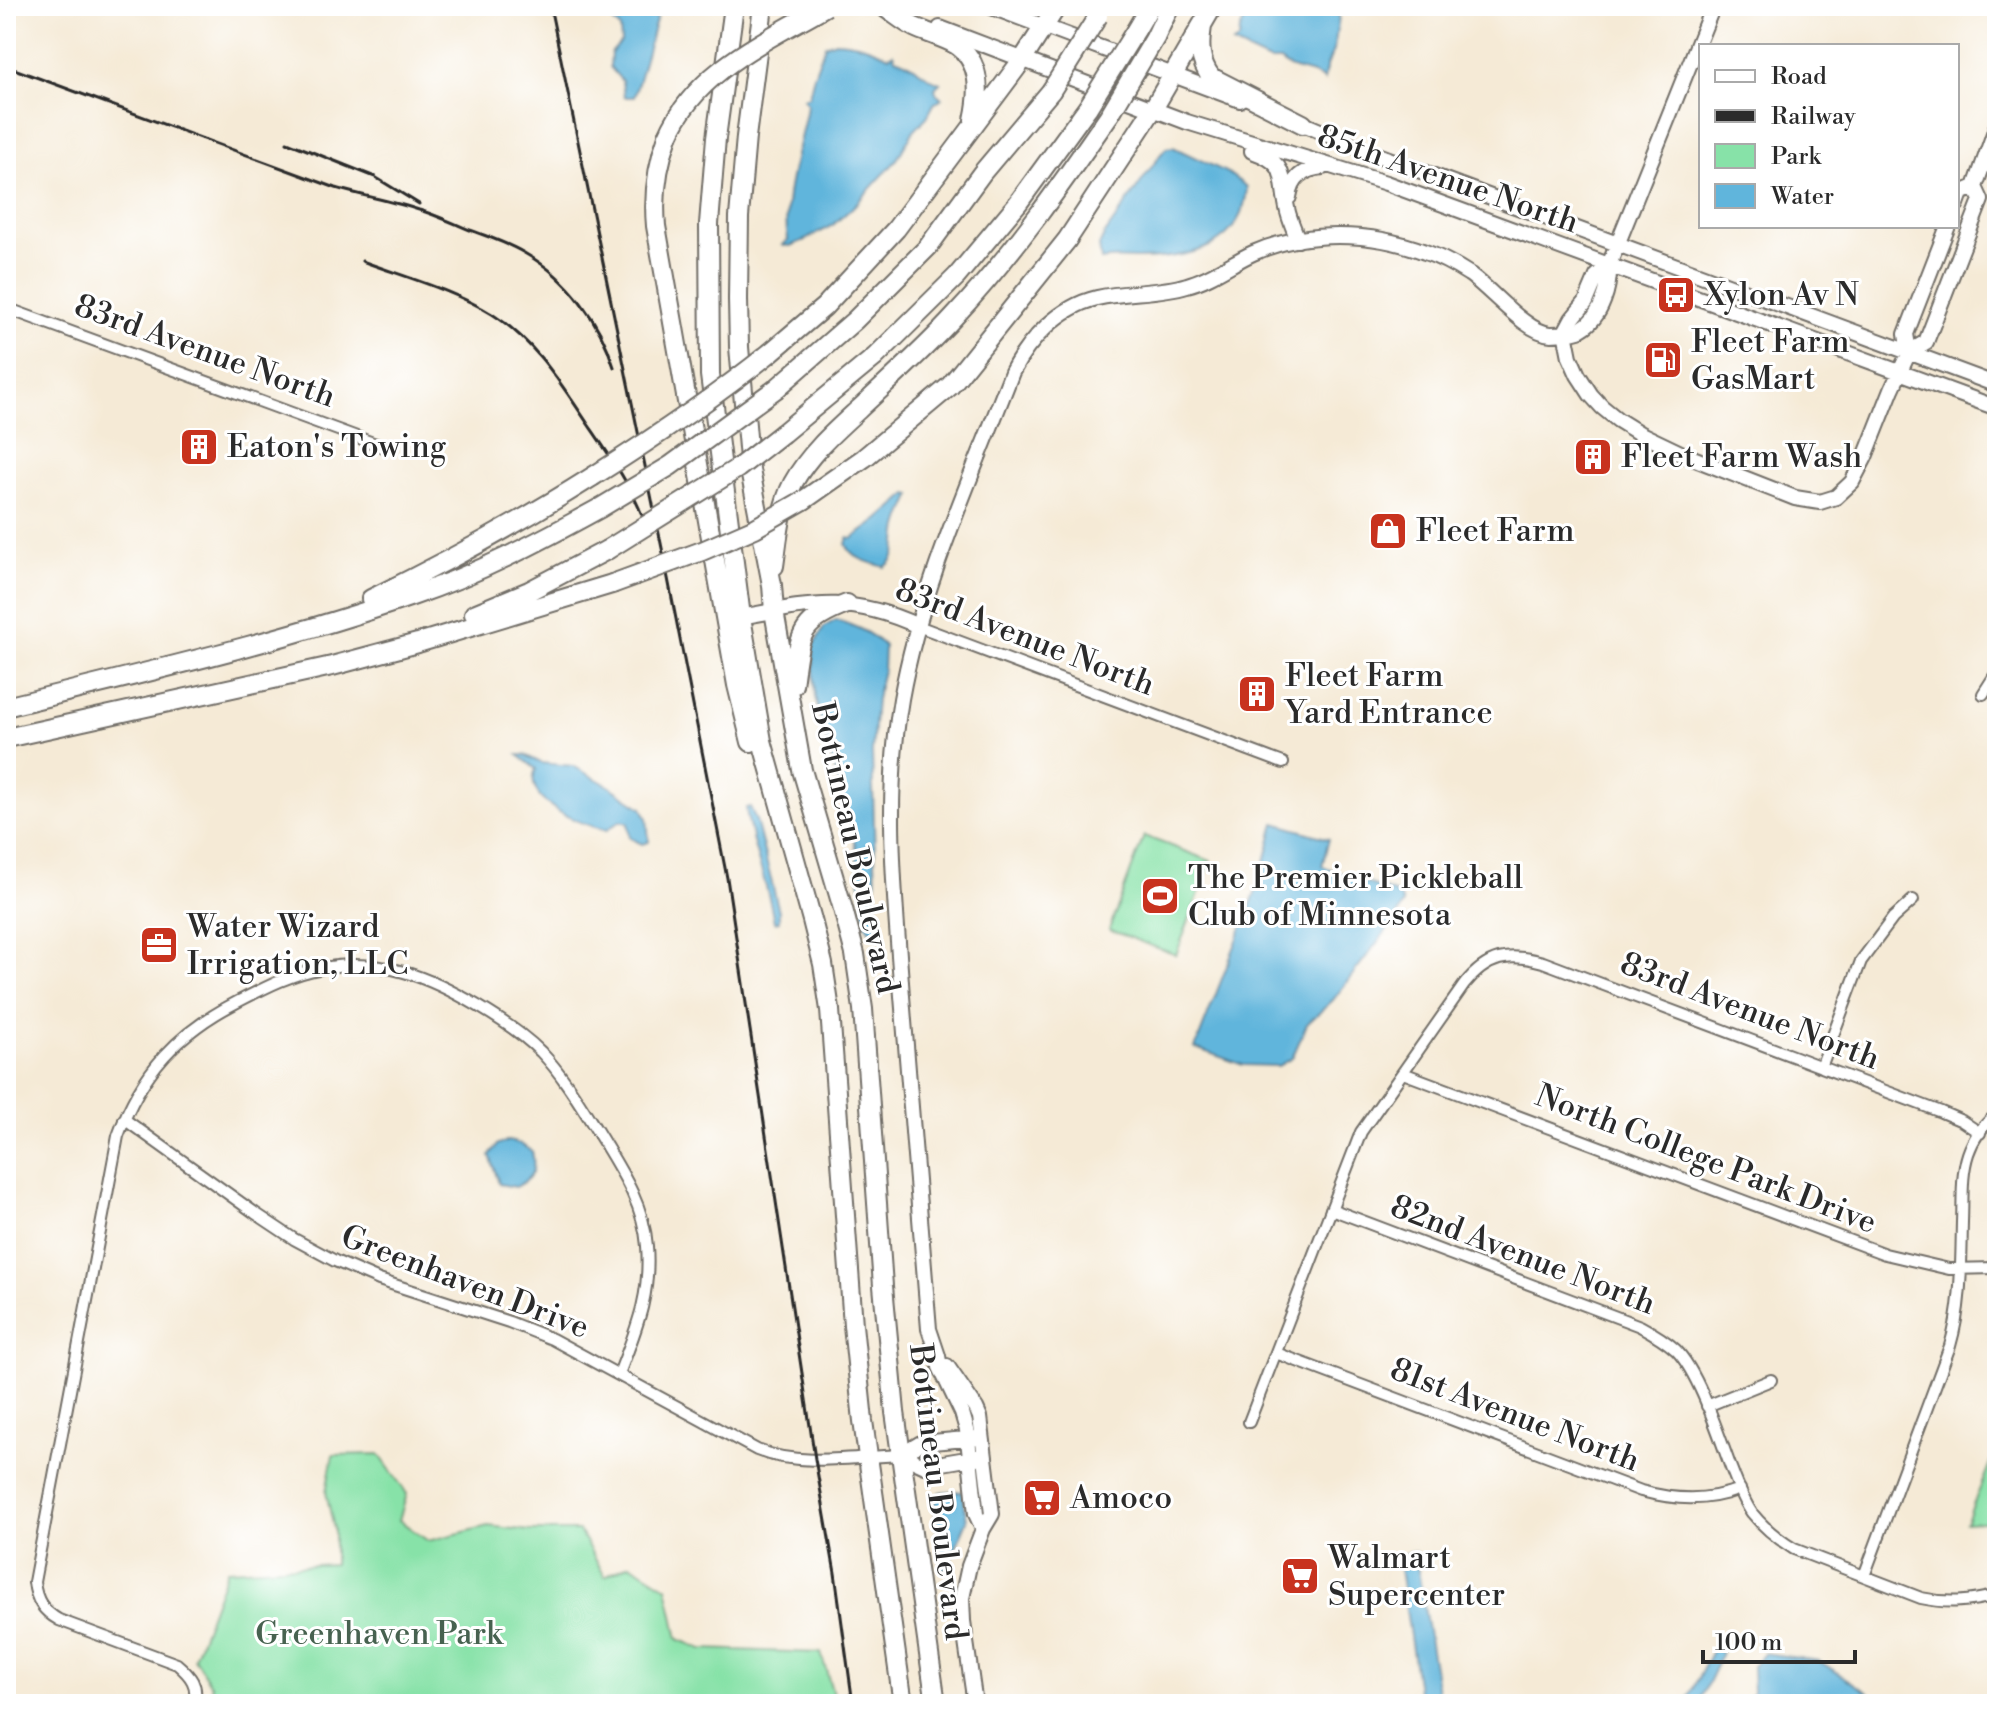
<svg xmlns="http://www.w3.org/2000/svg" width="2003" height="1710" viewBox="0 0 2003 1710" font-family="'Libre Bodoni',serif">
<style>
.green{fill:#87e2a8;stroke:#59866a;stroke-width:2}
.water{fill:#60b5dc;stroke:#467084;stroke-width:2}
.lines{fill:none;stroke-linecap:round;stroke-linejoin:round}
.street-casing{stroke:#726e67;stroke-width:14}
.secondary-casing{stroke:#726e67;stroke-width:18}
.highway-casing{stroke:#726e67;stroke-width:22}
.street{stroke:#fff;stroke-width:10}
.secondary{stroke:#fff;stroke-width:14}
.highway{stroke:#fff;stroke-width:18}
.rail{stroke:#2b2b2b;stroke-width:3}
.highway-bridge-casing{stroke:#726e67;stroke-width:22;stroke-linecap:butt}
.highway-bridge{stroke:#fff;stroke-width:18}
.labels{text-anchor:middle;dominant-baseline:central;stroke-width:6;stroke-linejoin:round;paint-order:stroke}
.street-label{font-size:32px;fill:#2b2b2b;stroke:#fff}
.poi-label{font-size:32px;fill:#2b2b2b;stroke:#fff;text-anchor:start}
.park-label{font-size:32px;fill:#476250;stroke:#fff}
</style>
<rect width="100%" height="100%" fill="#fff"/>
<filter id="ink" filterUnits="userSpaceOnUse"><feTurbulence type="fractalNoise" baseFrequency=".0125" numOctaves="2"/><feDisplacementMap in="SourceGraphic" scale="16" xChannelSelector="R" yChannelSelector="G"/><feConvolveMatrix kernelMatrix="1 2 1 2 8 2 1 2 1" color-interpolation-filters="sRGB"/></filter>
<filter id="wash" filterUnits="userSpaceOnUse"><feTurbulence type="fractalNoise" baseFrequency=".006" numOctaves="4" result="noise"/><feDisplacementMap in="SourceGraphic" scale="32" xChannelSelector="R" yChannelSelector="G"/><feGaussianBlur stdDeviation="1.8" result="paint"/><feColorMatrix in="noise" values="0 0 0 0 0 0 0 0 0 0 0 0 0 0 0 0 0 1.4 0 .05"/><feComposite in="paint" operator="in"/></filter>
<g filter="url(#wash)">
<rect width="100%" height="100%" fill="#f5ead6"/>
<path class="green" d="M1144 836 1211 861 1176 955 1109 930Z
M1997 1446V1521L1966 1523Z
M379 1454 407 1494 399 1520 428 1541 488 1526 530 1531H579L605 1576 630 1564 667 1587 678 1639 702 1649 821 1653 836 1704H207L212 1686 194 1658 227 1570 334 1564V1529L326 1492 333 1455Z"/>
<path class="water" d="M603 6H660L634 97H624L622 81 610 67 611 53 621 42 620 28 609 18Z
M1253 6H1341C1338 20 1337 33 1334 47 1331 58 1324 69 1324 80 1311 69 1292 73 1280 61H1269L1233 44 1239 40 1240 30 1248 13 1245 9 1251 10Z
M835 41C856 42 871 47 889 56L893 53 895 58C912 62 923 77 940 83L935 88 936 93 942 98 934 104 927 117 914 130 896 161 853 207 833 225 805 240 790 246 782 245 788 240C781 196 798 154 806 112L807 104 803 98 809 96 814 75 825 45Z
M1173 147 1228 173 1247 187C1243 248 1190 258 1139 259 1126 259 1114 257 1101 260L1099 246 1103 237 1160 155 1166 148Z
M908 494 912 495C906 507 900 519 898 532 896 546 898 558 885 567 869 562 853 560 846 544L848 538 852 539 878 520Z
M836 620C855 626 870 632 884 646L883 670 876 699 872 752 877 931H870L865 923 856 848 815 697 813 647 824 627Z
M518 755H525L541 763 573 766 609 786 642 808 647 818 649 842 642 844 630 838 628 823 620 821 607 830C583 826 521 802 536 769Z
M750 807 756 820 779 911V921L774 922C768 883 751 847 746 808Z
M1275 823 1329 839 1322 866 1394 893 1401 898 1403 904 1396 918 1333 1000 1307 1024 1292 1058 1278 1066 1243 1065 1195 1048 1260 881Z
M509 1141 520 1144 532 1151C536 1171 533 1177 516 1187L499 1184 490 1155 498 1144Z
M954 1491 963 1492 967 1521 948 1566 941 1569 935 1507 937 1495 941 1492Z
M1415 1552 1440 1704H1420L1398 1555Z
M1714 1647 1722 1653 1698 1704H1685Z
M1764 1653 1819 1661 1886 1704H1745L1753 1692 1752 1666Z"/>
</g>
<g filter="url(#ink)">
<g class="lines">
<g class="street-casing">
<path id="street" d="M6 308 384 447
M918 626 1283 763
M1983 694 1997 672
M1821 1067 1861 961 1893 918 1913 900
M1403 1073 1885 1254 1949 1269 1997 1268
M124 1119 255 1213 294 1239 335 1261 379 1280 509 1322 552 1339 757 1450C799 1467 856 1457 901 1455
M1331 1209 1640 1326C1653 1333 1665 1340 1676 1350 1699 1373 1719 1436 1731 1468 1737 1483 1743 1500 1752 1513 1764 1528 1778 1539 1794 1549L1921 1598C1948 1604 1970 1602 1997 1595
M1276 1353 1641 1491C1675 1500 1706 1502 1740 1489
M1707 1406 1771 1380
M1249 1422 1361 1132 1464 985C1487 956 1509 952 1543 962L1941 1112 1962 1121 1980 1133
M1864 1576 1950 1346C1962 1305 1961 1264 1962 1222 1963 1200 1961 1175 1968 1154 1973 1139 1984 1124 1997 1114
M193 1704C200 1686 190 1675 177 1664L59 1620C43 1611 36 1600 34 1582L118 1136C141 1072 178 1032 239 1001 266 987 293 973 323 968 381 957 429 977 478 1006 500 1019 523 1034 541 1052 563 1075 580 1104 597 1131 618 1166 644 1203 647 1246 651 1296 636 1329 619 1374"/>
</g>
<g class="secondary-casing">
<path id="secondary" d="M989 6 1240 100
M940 28 1187 122 1386 183 1997 408
M1294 120 1367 151 1997 385
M1252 151C1289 164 1280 176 1287 208 1289 219 1294 229 1298 240
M1289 197C1292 177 1304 169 1323 167
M1957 204 1961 193 1975 187
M1565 332 1570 357 1578 375 1591 395 1602 407 1618 420 1639 433 1685 455 1795 498 1820 502 1836 497 1852 482 1865 457 1892 389 1909 352 1906 334 1948 226
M1565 332 1572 319 1586 302 1597 276 1609 265
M1909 352 1926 342 1981 200 1975 187 1997 125
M741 617C811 604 849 594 918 626
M947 1366 976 1408 980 1417 992 1514 983 1529 969 1566 962 1598 963 1621 975 1704
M901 1455 925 1466 978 1457
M901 1455 921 1443 977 1438
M983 1529 976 1514 967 1430 962 1413 940 1367 938 1356 929 1329C919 1218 910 1107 902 996 895 897 884 798 901 699 921 586 971 479 1012 372 1029 340 1059 307 1097 298 1127 291 1158 294 1187 285 1211 279 1231 263 1253 253 1306 230 1371 231 1425 252 1440 257 1455 265 1469 274 1491 289 1526 333 1551 334 1560 334 1574 332 1581 329 1602 317 1610 287 1609 265L1713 6"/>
</g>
<g class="highway-casing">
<path id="highway" d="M734 6 716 138 709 224 710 375 741 617 762 741 812 920 823 964 830 1010 853 1325 863 1421 903 1704
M763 6 746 137 739 217 738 299 739 347 750 470 772 585 774 611 802 770 843 909 855 954 863 1009 883 1286 895 1412 936 1704
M887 9C896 15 904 22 914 27 927 33 942 37 955 44 982 61 980 93 974 120
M1202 26C1199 45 1199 61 1211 77L1303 124
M1136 30 1150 6
M1155 38 1170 6
M668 136C657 166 653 194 656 226L737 685 751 742
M771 352 824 307 896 229 1023 59 1057 6
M777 388 855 320 928 247 982 173 1051 91
M783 433 875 357 957 276 1018 203 1088 107
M804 500 864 458 950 386 1067 240 1153 109 1213 6
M774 566C778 538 780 508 793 483 809 454 834 432 858 410 890 380 924 350 954 317 1013 254 1061 185 1110 114
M371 599C447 562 521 522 592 477
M474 614 529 591 607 550
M793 685C800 635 797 623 847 604
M6 707C142 673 280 642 412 596 478 574 540 541 600 508
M6 738 332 666 418 643 612 584"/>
</g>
<use href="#street" class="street"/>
<use href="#secondary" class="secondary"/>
<use href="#highway" class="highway"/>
<path class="rail" d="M550 6 663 553 727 878 815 1459 835 1573 853 1704
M6 66 336 188C363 196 391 201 419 210 436 215 453 223 470 230 489 237 508 243 526 254 568 278 600 321 614 367
M287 142 375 177 419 204
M362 261C405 277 453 290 492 314 535 341 561 384 588 424 612 459 635 491 648 531"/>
<g class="highway-bridge-casing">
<path id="highway-bridge" d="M1051 91 1098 16
M1088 107 1136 30
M1110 114 1155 38
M668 136C696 70 768 40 826 6
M592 477C654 438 714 398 771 352
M600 508 670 466 777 388
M607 550 738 468 783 433
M612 584 702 551 755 528 804 500"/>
</g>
<use href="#highway-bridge" class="highway-bridge"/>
</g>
</g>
<defs>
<g id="bus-square" transform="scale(2)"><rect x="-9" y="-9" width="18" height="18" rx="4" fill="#c8321e" stroke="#fff"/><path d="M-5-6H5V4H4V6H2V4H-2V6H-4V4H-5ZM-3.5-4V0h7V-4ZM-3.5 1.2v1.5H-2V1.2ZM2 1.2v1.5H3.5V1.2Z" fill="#fff"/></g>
<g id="fuel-square" transform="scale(2)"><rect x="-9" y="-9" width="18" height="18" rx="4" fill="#c8321e" stroke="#fff"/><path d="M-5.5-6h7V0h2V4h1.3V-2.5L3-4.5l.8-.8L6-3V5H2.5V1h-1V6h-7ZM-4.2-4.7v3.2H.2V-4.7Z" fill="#fff"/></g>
<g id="building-square" transform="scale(2)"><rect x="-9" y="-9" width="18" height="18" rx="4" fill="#c8321e" stroke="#fff"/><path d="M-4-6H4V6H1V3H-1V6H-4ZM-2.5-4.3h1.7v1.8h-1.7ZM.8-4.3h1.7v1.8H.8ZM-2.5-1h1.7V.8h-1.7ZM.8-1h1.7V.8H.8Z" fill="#fff"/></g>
<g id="shop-square" transform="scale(2)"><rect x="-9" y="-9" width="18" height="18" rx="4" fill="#c8321e" stroke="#fff"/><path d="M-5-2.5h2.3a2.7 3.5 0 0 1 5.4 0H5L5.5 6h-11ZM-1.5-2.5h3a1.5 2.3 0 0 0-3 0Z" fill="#fff"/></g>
<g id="stadium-square" transform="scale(2)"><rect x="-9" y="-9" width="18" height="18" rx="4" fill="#c8321e" stroke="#fff"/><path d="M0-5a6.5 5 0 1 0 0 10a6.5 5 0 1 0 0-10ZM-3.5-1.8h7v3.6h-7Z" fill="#fff"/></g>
<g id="office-square" transform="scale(2)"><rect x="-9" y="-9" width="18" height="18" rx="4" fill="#c8321e" stroke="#fff"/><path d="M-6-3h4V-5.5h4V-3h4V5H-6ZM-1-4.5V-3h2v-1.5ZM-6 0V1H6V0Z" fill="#fff"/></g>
<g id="supermarket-square" transform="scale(2)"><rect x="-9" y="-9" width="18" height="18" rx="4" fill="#c8321e" stroke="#fff"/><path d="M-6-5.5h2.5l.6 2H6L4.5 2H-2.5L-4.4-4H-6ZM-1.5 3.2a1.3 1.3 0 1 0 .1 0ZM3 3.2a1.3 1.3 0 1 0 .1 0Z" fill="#fff"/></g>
</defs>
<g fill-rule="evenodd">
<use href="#bus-square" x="1676" y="295"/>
<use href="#fuel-square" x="1663" y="360"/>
<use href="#building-square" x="199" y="447"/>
<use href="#building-square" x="1593" y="457"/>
<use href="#shop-square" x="1388" y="531"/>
<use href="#building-square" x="1257" y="694"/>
<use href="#stadium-square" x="1160" y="896"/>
<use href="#office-square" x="159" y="945"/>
<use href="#supermarket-square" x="1042" y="1498"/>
<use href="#supermarket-square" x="1300" y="1576"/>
</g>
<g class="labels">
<g class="street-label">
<text transform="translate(1448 179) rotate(19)">85th Avenue North</text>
<text transform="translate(205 351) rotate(20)">83rd Avenue North</text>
<text transform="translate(1025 637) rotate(21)">83rd Avenue North</text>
<text transform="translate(855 848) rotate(77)">Bottineau Boulevard</text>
<text transform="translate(1750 1011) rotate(21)">83rd Avenue North</text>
<text transform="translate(1706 1159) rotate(21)">North College Park Drive</text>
<text transform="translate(1523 1255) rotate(21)">82nd Avenue North</text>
<text transform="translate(465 1282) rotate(21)">Greenhaven Drive</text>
<text transform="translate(1515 1415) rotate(21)">81st Avenue North</text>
<text transform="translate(938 1492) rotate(83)">Bottineau Boulevard</text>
</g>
<g class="poi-label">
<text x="1704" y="295">Xylon Av N</text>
<text x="1691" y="342">Fleet Farm<tspan x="1691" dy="37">GasMart</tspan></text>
<text x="227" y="447">Eaton's Towing</text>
<text x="1621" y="457">Fleet Farm Wash</text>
<text x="1416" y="531">Fleet Farm</text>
<text x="1285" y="676">Fleet Farm<tspan x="1285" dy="37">Yard Entrance</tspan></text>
<text x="1188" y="878">The Premier Pickleball<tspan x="1188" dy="37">Club of Minnesota</tspan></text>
<text x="187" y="927">Water Wizard<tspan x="187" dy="37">Irrigation, LLC</tspan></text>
<text x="1070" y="1498">Amoco</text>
<text x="1328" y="1558">Walmart<tspan x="1328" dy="37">Supercenter</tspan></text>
</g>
<g class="park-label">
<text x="379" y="1634">Greenhaven Park</text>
</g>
</g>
<rect width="2003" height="1710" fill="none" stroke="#fff" stroke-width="32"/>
<rect x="1699" y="44" width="260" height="184" fill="#ffffff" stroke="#aaaaaa" stroke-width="2"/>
<rect x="1715" y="70" width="40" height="12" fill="#ffffff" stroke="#aaaaaa" stroke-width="2"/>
<text x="1771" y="84" font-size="24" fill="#2b2b2b">Road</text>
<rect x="1715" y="110" width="40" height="12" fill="#2b2b2b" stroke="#aaaaaa" stroke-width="2"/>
<text x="1771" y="124" font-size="24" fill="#2b2b2b">Railway</text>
<rect x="1715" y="144" width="40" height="24" fill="#87e2a8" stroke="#aaaaaa" stroke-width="2"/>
<text x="1771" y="164" font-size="24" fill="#2b2b2b">Park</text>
<rect x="1715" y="184" width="40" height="24" fill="#60b5dc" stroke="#aaaaaa" stroke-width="2"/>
<text x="1771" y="204" font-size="24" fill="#2b2b2b">Water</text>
<path d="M1703 1650v12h152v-12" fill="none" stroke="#2b2b2b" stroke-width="4"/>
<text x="1715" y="1650" font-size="24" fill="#2b2b2b" stroke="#ffffff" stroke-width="6" paint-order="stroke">100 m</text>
</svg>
